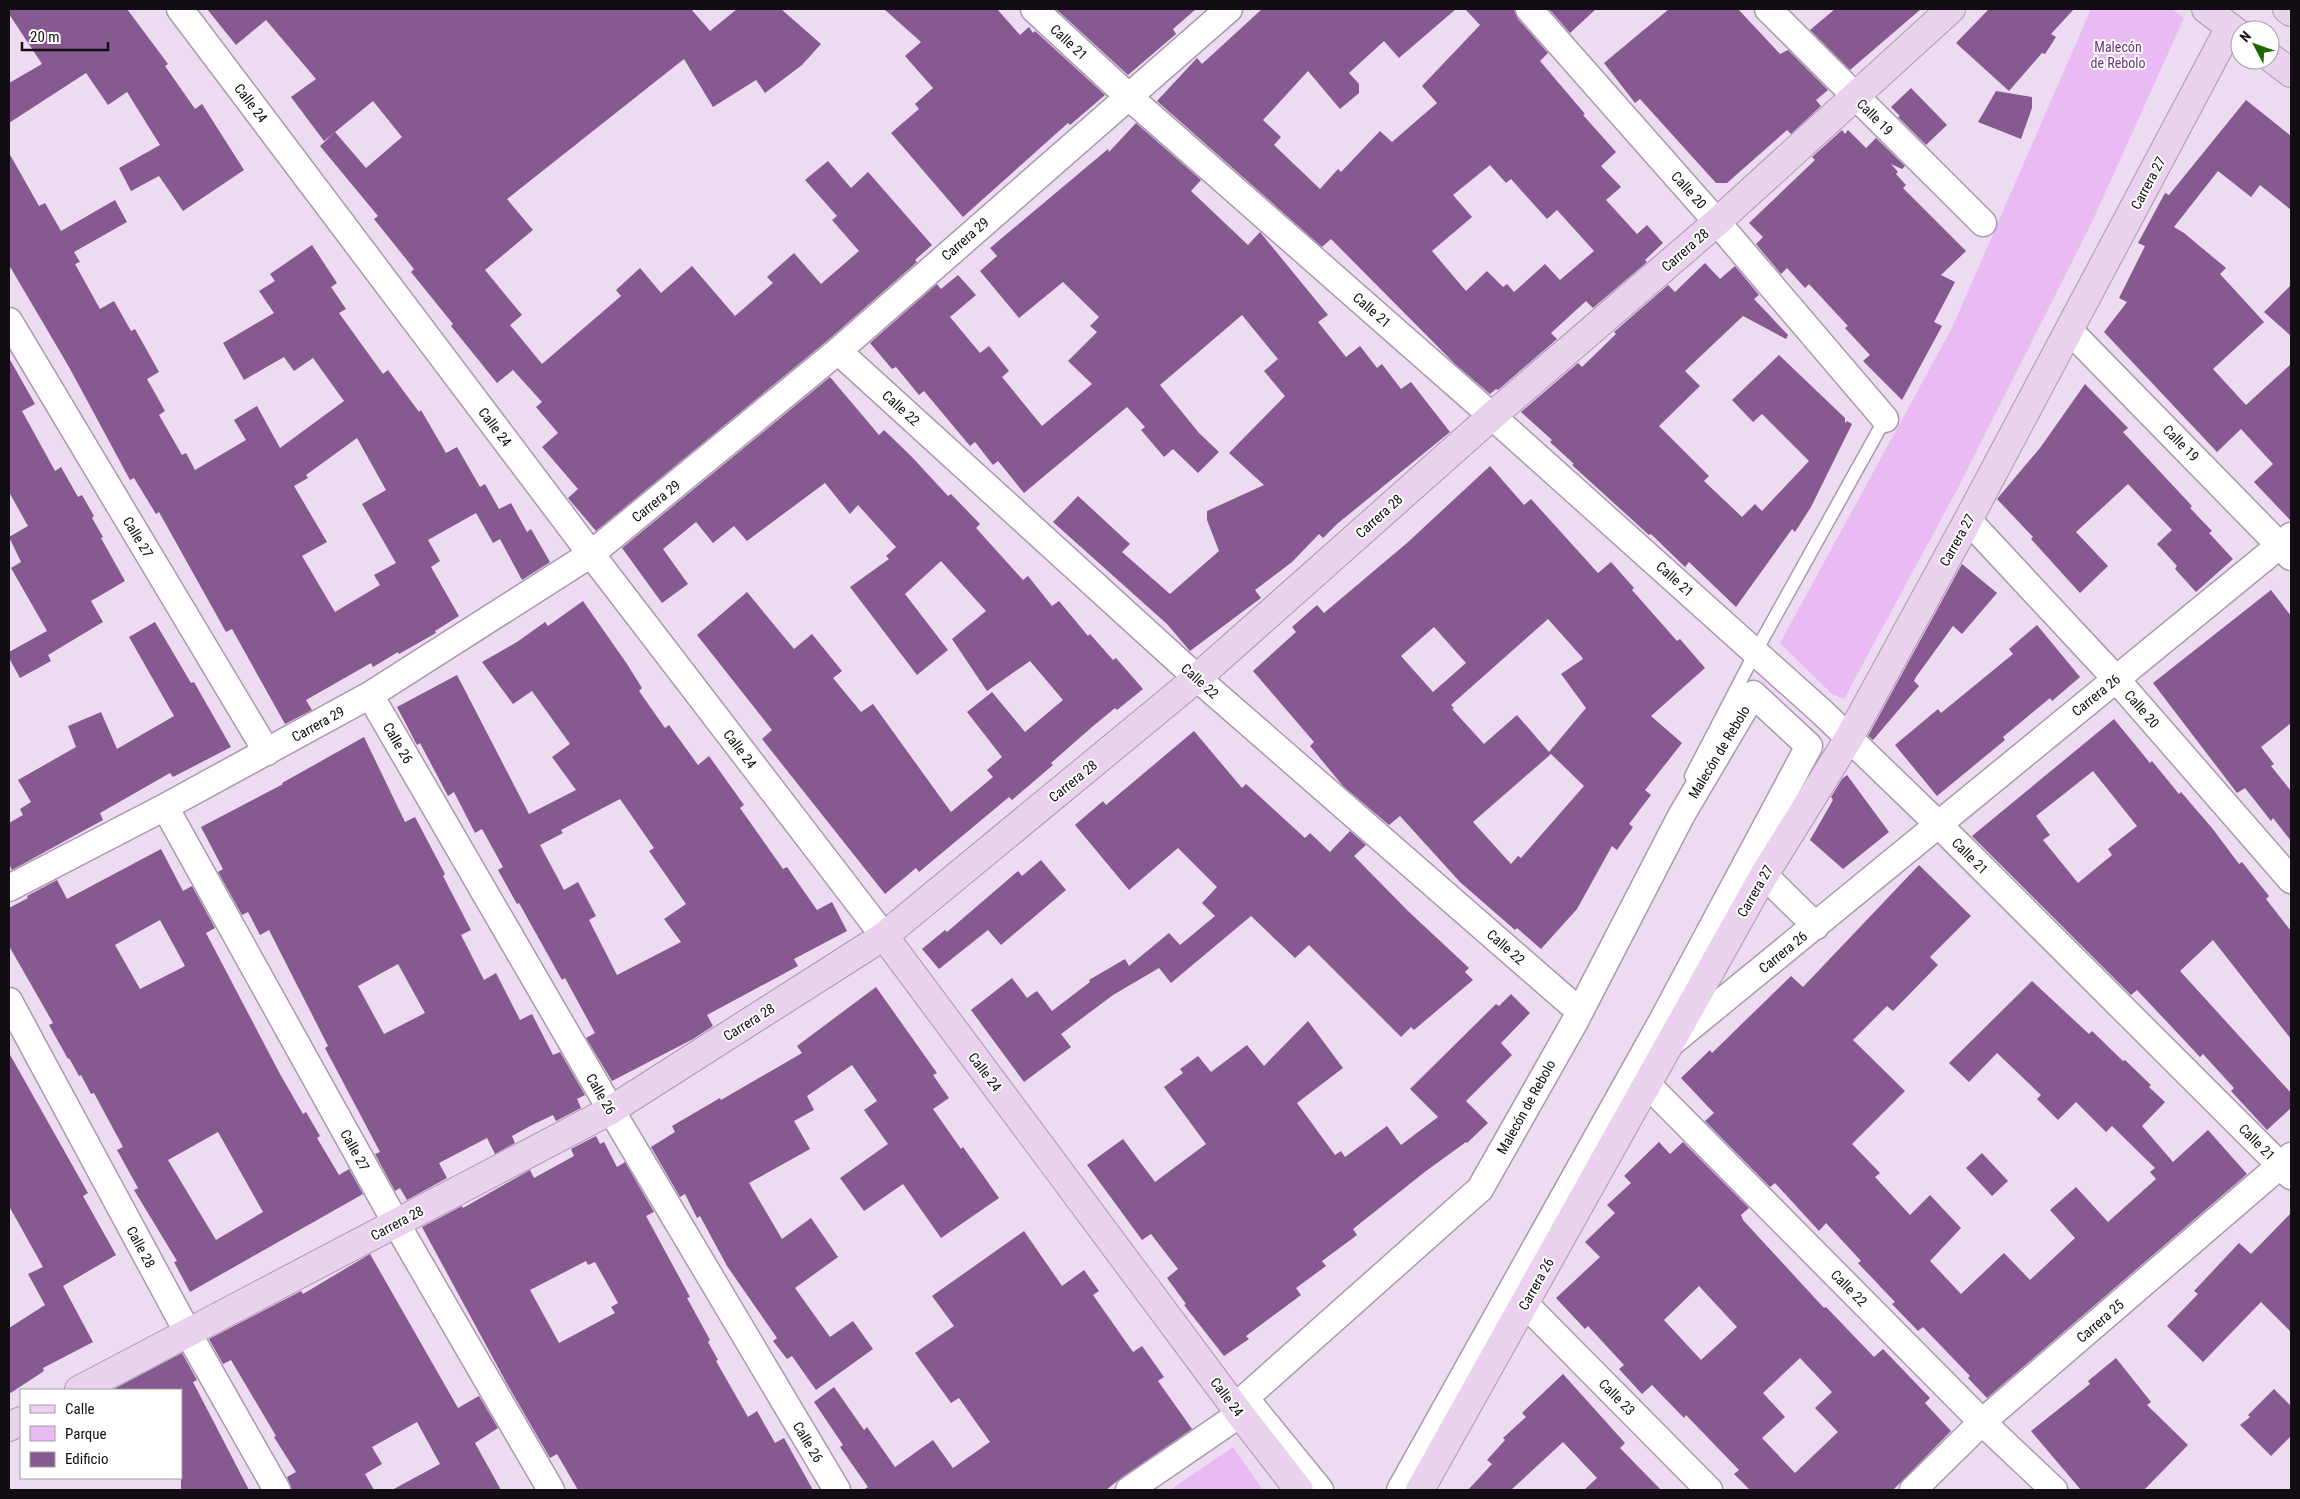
<svg xmlns="http://www.w3.org/2000/svg" width="2300" height="1499" viewBox="0 0 2300 1499" font-family="'Roboto Condensed',sans-serif">
<style>
.green{fill:#eabaf5}
.building{fill:#865990;fill-rule:evenodd}
.lines{fill:none;stroke-linecap:round;stroke-linejoin:round}
.lane-casing{stroke:#aa99ae;stroke-width:15}
.street-casing{stroke:#aa99ae;stroke-width:29}
.secondary-casing{stroke:#aa99ae;stroke-width:30}
.lane{stroke:#fff;stroke-width:12}
.street{stroke:#fff;stroke-width:26}
.secondary{stroke:#ead2ef;stroke-width:28}
.labels{text-anchor:middle;dominant-baseline:central;stroke-width:4;stroke-linejoin:round;paint-order:stroke}
.street-label{font-size:14px;fill:#120c13;stroke:#fff}
.park-label{font-size:14px;fill:#6e347b;stroke:#fff}
</style>
<rect width="100%" height="100%" fill="#eddbf1"/>
<path class="green" d="M2091 9H2172L2184 18 2092 222 1958 488 1844 699 1832 694 1780 643 1952 328Z
M1233 1447 1263 1490H1170Z"/>
<path class="building" d="M9 9H127L168 64 165 66 195 109 202 104 244 170 183 211 159 176 131 191 119 168 160 145 127 92 108 105 86 73 9 123V83L42 64 9 14Z
M207 9H691L710 31 737 9H781L821 44 802 65 765 93 756 80 713 107 684 59 507 199 533 230 485 270 522 315 510 325 542 364 621 296 616 290 640 268 661 293 692 266 735 316 773 283 767 277 794 253 821 284 859 251 832 220 837 216 805 180 828 161 851 188 868 172 932 245 915 260 917 262 828 340 596 531 568 498 578 489 542 447 558 433 536 407 542 402 513 370 497 383 451 326 453 324 411 272 414 269 374 219 378 216 320 146 335 132 366 168 402 137 373 101 324 141 291 97 316 79 266 20 236 45Z
M884 9H997L1020 35 1029 27 1033 33 1035 31 1105 95 1070 125 1068 123 963 217 891 133 919 109 915 104 933 88 905 56 921 42Z
M1056 9H1196L1173 29 1176 34 1128 75Z
M1262 9H1456L1399 58 1384 41 1349 73 1359 84V93L1340 109 1308 71 1263 120 1281 137 1274 145 1320 189 1338 169 1341 172 1380 131 1392 142 1437 103 1422 86 1480 25 1465 9H1514L1518 19 1548 53 1540 61 1585 114 1583 115 1616 152 1601 166 1621 187 1606 200 1637 234 1647 225 1663 243 1645 260 1647 262 1593 308 1586 301 1551 333 1557 339 1498 390 1496 389 1490 394 1455 364 1331 239 1322 247 1157 101 1197 58 1202 64ZM1490 165 1506 183 1511 179 1547 219 1557 210 1594 251 1560 280 1545 264 1514 292 1507 284 1503 287 1487 271 1466 291 1432 251 1472 217 1453 195Z
M1549 9H1596L1570 33Z
M1669 9H1738L1780 54 1788 50 1828 90 1816 100 1821 106 1791 134 1787 130 1727 183H1716L1640 99 1635 103 1604 63Z
M1835 9H1921L1850 70 1810 30Z
M1989 9H2074L2051 34 2056 37 2045 54 2042 53 2009 91 1956 43Z
M1911 88 1947 125 1926 145 1898 117 1900 116 1891 107Z
M1996 91 2032 97V108L2021 139 1978 122Z
M2246 100 2291 136V210L2260 185 2251 197 2218 171 2174 227 2184 233 2226 268 2220 274 2264 322 2213 369 2246 405 2291 364V521L2254 482 2273 464 2241 429 2217 452 2104 332 2127 302 2119 298 2145 246 2138 243 2165 193 2169 195Z
M1136 123 1201 180 1191 191 1248 245 1260 232 1328 315 1318 322 1346 357 1360 346 1377 368 1382 364 1401 389 1411 382 1450 432 1337 524 1323 538 1319 534 1292 562 1255 590 1261 598 1190 651 1167 624 1053 522 1078 496 1130 544 1122 552 1170 594 1219 551 1207 520V511L1264 485 1229 453 1285 396 1264 371 1278 359 1242 315 1160 385 1199 433 1219 452 1198 473 1173 449 1164 457 1141 430 1145 427 1127 407 1024 493 998 461 993 465 975 442 970 446 924 391 919 395 896 367 892 369 870 343 937 284 941 289 958 275 976 295 950 317 980 353 989 346 1009 371 1002 377 1042 426 1092 384 1068 361 1097 332 1090 326 1099 317 1063 282 1019 318 980 271 997 256 990 248 1108 149 1109 152Z
M1842 130 1845 134 1848 130 1866 148 1876 138 1905 166 1902 169 1891 164 1898 172 1896 174 1906 185 1903 188 1966 251 1941 275 1955 282 1934 322 1942 326 1902 400 1863 361 1870 355 1845 328 1848 326 1809 284 1805 288 1787 268 1781 274 1756 244 1763 237 1749 223 1815 160 1812 157Z
M9 153 39 206 45 203 61 231 115 200 127 222 74 252 80 262 75 264 100 309 114 301 131 331 135 329 159 372 147 379 165 411 159 415 182 455 186 453 195 470 246 440 234 420 257 406 280 448 344 401 313 358 294 371 284 357 244 380 223 343 274 313 259 291 275 281 270 274 312 245 337 283 331 287 346 309 339 313 383 374 388 370 419 412 421 410 446 453 457 447 480 487 485 484 499 509 511 503 527 532 531 529 550 562 522 580 500 539 493 543 476 513 428 540 440 561 431 567 459 616 435 631 436 633 399 654 398 652 373 667 371 663 306 700 312 710 285 724 232 629 226 632 159 512 156 514 134 478 130 480 69 367 9 265ZM357 438 386 490 362 504 396 563 374 575 380 585 335 612 302 556 327 542 294 486 308 478 306 475Z
M1705 263 1720 279 1735 266 1759 295 1754 299 1788 335 1786 339 1743 316 1685 371 1700 386 1659 426 1709 476 1704 481 1742 517 1755 504 1762 511 1809 461 1762 414 1753 422 1732 400 1779 355 1845 418V423L1847 421 1852 424 1811 507 1795 532 1792 529 1736 607 1689 562 1685 567 1651 534 1649 535 1572 465 1574 464 1550 442 1552 440 1521 412 1578 363 1582 367 1616 334 1614 332 1668 285 1675 292Z
M2291 285V336L2264 312Z
M9 358 35 404 22 411 55 471 61 467 78 497 82 495 94 516 92 518 103 537 101 538 125 581 91 601 103 622 48 655 51 661 20 678 9 658V652L47 631 11 568 21 562 9 537 28 526 9 492Z
M830 377 879 435 884 430 911 456 948 496 951 494 980 524 976 528 1023 580 1028 576 1052 606 1059 601 1088 636 1090 634 1113 660 1116 658 1143 689 1117 710 1115 708 1092 727 1051 763 1053 765 1012 800 1009 797 919 872 916 868 885 894 762 739 772 730 697 635 747 592 794 649 812 634 842 671 833 678 861 712 873 704 951 812 993 777 987 770 1002 757 967 712 992 692 1025 732 1063 700 1030 661 987 691 952 639 986 611 941 561 905 594 948 650 917 675 850 587 889 559 886 556 896 547 858 505 850 514 825 483 747 541 734 526 713 543 696 522 663 549 688 584 662 603 622 548Z
M2085 384 2128 428 2123 432 2192 506 2190 508 2212 531 2209 533 2233 559 2196 592 2175 569 2177 566 2157 544 2172 530 2128 484 2076 532 2108 566 2080 593 2031 539 2033 537 1997 499 2040 448Z
M1490 466 1524 505 1531 499 1598 573 1611 562 1634 588 1632 590 1677 641 1680 639 1705 668 1651 716 1682 743 1645 790 1651 795 1629 824 1633 827 1617 850 1612 846 1577 909 1541 949 1517 928 1515 930 1460 882 1400 816 1389 825 1343 786 1310 746 1314 742 1253 671 1296 632 1292 627 1317 605 1324 613 1407 543ZM1548 619 1581 656 1583 659 1561 674 1586 708 1549 752 1517 715 1484 744 1452 709 1454 708 1451 705ZM1434 627 1466 663 1433 692 1401 656ZM1551 754 1584 786 1521 858 1518 856 1511 864 1473 822Z
M1962 564 1997 593 1962 634 1953 626 1916 677 1914 681 1919 686 1873 740 1868 736Z
M2271 590 2291 616V723L2261 747 2274 764 2271 766 2291 791V841L2273 818 2271 821 2245 788 2237 793 2153 683Z
M583 601 627 664 642 688 639 691 665 728 669 725 698 765 709 756 744 805 740 808 783 869 787 867 817 910 832 902 847 931 794 959 798 966 707 1015 713 1026 693 1039 612 1081 586 1038 595 1033 565 978 562 980 519 903 517 904 498 870 503 867 482 829 475 833 454 792 448 796 420 743 417 745 397 707 457 675 529 814 576 790 552 757 570 744 532 691 513 704 482 662 517 642 545 622 548 626ZM620 799 654 848 649 851 686 904 664 919 681 942 617 975 589 920 596 916 578 882 564 890 540 845 563 833 561 830Z
M155 622 191 683 194 682 231 747 173 777 170 773 100 813 103 820 12 870 9 864V823L23 815 20 809 31 802 18 780 76 747 68 726 101 712 117 749 174 716 129 637Z
M2037 625 2080 677 2052 701 2050 698 2003 737 2005 740 1937 796 1895 745 1938 709 1941 713 2013 654 2009 649Z
M2114 719 2150 763 2152 761 2179 794 2181 792 2212 828 2239 864 2242 862 2269 896 2266 899 2291 931V1039L2213 940 2180 971 2291 1093V1108L2267 1130 2231 1091 2234 1088 2203 1054 2200 1057 2137 990 2131 995 1972 836ZM2093 771 2137 826 2108 849 2112 855 2078 883 2043 840 2050 835 2036 816Z
M1194 731 1242 788 1246 784 1305 838 1310 833 1330 852 1350 831 1366 845 1354 856 1408 911 1469 968 1465 972 1473 980 1414 1030 1411 1027 1401 1037 1309 945 1295 958 1251 916 1171 983 1159 968 1113 995 1061 1034 1071 1047 1024 1082 971 1010 1012 978 1027 998 1037 991 1052 1011 1090 982 1089 980 1125 959 1129 966 1169 933 1180 945 1215 916 1202 903 1217 887 1178 848 1129 890 1075 825 1103 801 1106 805Z
M364 737 405 822 415 817 445 874 443 876 471 930 461 935 484 980 496 973 520 1020 532 1014 553 1055 560 1052 585 1095 577 1099 581 1108 556 1121 553 1115 532 1125 512 1136 515 1143 495 1154 487 1138 439 1163 447 1178 407 1200 400 1188 395 1191 375 1154 380 1152 325 1048 328 1046 269 930 260 935 248 912 242 915 218 872 223 869 201 827 283 784 282 783ZM398 964 425 1013 384 1034 358 986Z
M1847 775 1889 832 1843 869 1810 840 1833 800 1831 797 1842 779Z
M161 849 183 891 192 886 215 928 206 933 280 1074 303 1114 306 1112 320 1136 317 1138 339 1175 349 1169 363 1194 190 1292 174 1262 177 1261 134 1190 138 1188 117 1150 123 1147 94 1093 91 1094 81 1075 79 1076 69 1058 68 1059 49 1025 53 1023 9 946V908L28 898 27 896 57 880 67 899ZM160 920 185 966 140 989 115 945ZM218 1132 263 1212 216 1240 168 1160Z
M1041 860 1066 890 1001 945 988 930 939 969 922 949 945 930 947 932 1018 871 1022 876Z
M1919 865 1971 916 1930 957 1938 965 1893 1011 1887 1006 1853 1040 1905 1091 1852 1144 1880 1173 1875 1177 1910 1215 1930 1195 1961 1228 1930 1261 1961 1294 2004 1253 2030 1280 2075 1238 2050 1210 2076 1187 2108 1222 2156 1179 2150 1172 2155 1168 2112 1126 2106 1132 2076 1102 2058 1120 2037 1099 2041 1095 1997 1053 1969 1082 1949 1063 2032 981 2089 1034 2092 1031 2123 1061 2125 1060 2151 1085 2149 1087 2165 1102 2142 1126 2173 1162 2208 1130 2247 1174 1987 1398 1968 1378 1970 1376 1923 1327 1918 1331 1892 1304 1895 1302 1858 1263 1861 1261 1826 1223 1819 1231 1775 1183 1770 1187 1705 1121 1714 1113 1681 1078 1710 1050 1712 1053 1791 976 1803 987Z
M876 987 937 1073 933 1075 949 1098 933 1109 961 1149 963 1147 999 1198 941 1238 903 1184 864 1211 840 1178 888 1144 864 1110 877 1101 852 1065 807 1096 814 1110 794 1121 810 1149 749 1183 782 1239 811 1218 838 1257 795 1288 830 1337 853 1321 873 1349 816 1390 792 1356 787 1359 773 1341 777 1338 727 1266 700 1216 697 1218 685 1194 680 1197 651 1147 675 1132 672 1126 720 1098 721 1100 802 1053 797 1046Z
M1511 994 1530 1013 1501 1043 1512 1055 1466 1101 1488 1123 1467 1143 1466 1142 1426 1171 1353 1229 1357 1235 1322 1261 1326 1266 1296 1288 1301 1295 1246 1336 1249 1339 1224 1356 1184 1305 1186 1304 1167 1278 1178 1269 1151 1234 1142 1240 1087 1165 1123 1139 1155 1182 1206 1144 1164 1087 1183 1073 1180 1069 1198 1056 1211 1072 1247 1045 1264 1066 1308 1021 1343 1068 1297 1103 1335 1155 1341 1151 1345 1157 1387 1126 1401 1145 1438 1117 1410 1089 1496 1004 1499 1006Z
M9 1053 88 1193 83 1196 116 1255 63 1286 93 1342 43 1368 44 1371 9 1394V1328L45 1305 28 1274 43 1267 9 1206Z
M596 1136 600 1144 604 1142 617 1167 625 1162 654 1212 646 1216 690 1297 687 1298 710 1340 708 1342 718 1360 716 1361 748 1417 757 1411 775 1443 784 1438 813 1490H578L557 1454 550 1458 506 1382 422 1227 462 1206 463 1208 530 1170 534 1178 574 1156 571 1149ZM586 1261 588 1265 595 1262 618 1303 611 1307 615 1313 559 1343 530 1290Z
M1659 1142 1670 1154 1683 1142 1749 1208 1741 1215 1743 1220 1824 1308 1826 1307 1874 1357 1883 1349 1930 1398 1925 1403 1951 1431 1893 1490H1750L1734 1474 1739 1470 1686 1415 1684 1418 1652 1385 1642 1394 1619 1369 1624 1365 1588 1326 1585 1329 1556 1298 1600 1257 1585 1242 1615 1213 1607 1205 1631 1183 1624 1176ZM1699 1286 1737 1327 1701 1360 1664 1320ZM1800 1358 1832 1392 1815 1408 1838 1432 1795 1473 1762 1438 1785 1417 1763 1393Z
M1982 1153 2008 1181 1992 1196 1966 1168Z
M2291 1213V1332L2261 1302 2203 1362 2167 1326 2198 1294 2194 1291 2239 1243 2251 1254Z
M1024 1231 1062 1286 1084 1270 1099 1291 1093 1295 1133 1352 1142 1346 1164 1377 1158 1381 1192 1429 1121 1478 1106 1490H863L868 1487 840 1447 843 1445 814 1402 834 1387 864 1430 867 1427 895 1467 933 1440 953 1468 990 1442 959 1398 951 1403 915 1353 954 1326 932 1296Z
M370 1254 458 1408 479 1396 498 1428 475 1443 501 1490H392L440 1464 417 1422 372 1447 382 1464 365 1474 374 1490H292L287 1477 296 1472 274 1437 276 1436 231 1360 223 1364 209 1339 301 1291 303 1294Z
M182 1353 197 1380 193 1382 249 1490H181V1390H112Z
M2116 1358 2151 1402 2147 1405 2188 1445 2144 1490H2081L2031 1431 2090 1384 2088 1381Z
M1563 1374 1625 1443 1620 1448 1661 1490H1584L1597 1478 1563 1442 1511 1490H1468L1492 1464 1487 1460 1505 1440 1503 1438 1526 1417 1522 1413Z
M2274 1389 2291 1406V1436L2271 1456 2240 1425 2250 1417 2248 1415Z"/>
<g class="lines">
<g class="lane-casing">
<path id="lane" d="M1691 776 1756 651 1885 419"/>
</g>
<g class="street-casing">
<path id="street" d="M180 9 591 554 884 936
M1034 9 1128 96 1492 416 1823 713 1938 824 2291 1176
M1529 9 1717 222 1885 419
M1768 9 1983 223
M9 321 267 752
M2069 330 2291 557
M838 351 1197 678 1570 1003
M1968 520 2116 679 2291 880
M370 695 611 1110 837 1490
M165 807 396 1223 551 1490
M1764 875 1816 926
M9 888 165 807 370 695 591 554 838 351 1229 9
M9 1001 188 1333 277 1490
M1670 1044 2291 536
M1646 1083 1982 1422 2054 1490
M1525 1304 1709 1490
M1129 1490 1240 1414
M1320 1490 1245 1398 1480 1189 1574 1023 1681 816 1753 694 1809 746 1662 1021 1400 1490
M1913 1490 1982 1422 2291 1156"/>
</g>
<g class="secondary-casing">
<path id="secondary" d="M2206 9 2240 35
M2287 9 2291 12
M2270 57 2291 73
M884 936 1240 1414 1299 1490
M79 1390 611 1110 884 936 1197 678 1492 416 1717 222 1951 9
M9 1427 21 1421
M1420 1490 1764 875 1849 738 1968 520 2230 27"/>
</g>
<use href="#lane" class="lane"/>
<use href="#street" class="street"/>
<use href="#secondary" class="secondary"/>
</g>
<g class="labels">
<g class="street-label">
<text transform="translate(1069 42) rotate(43)">Calle 21</text>
<text transform="translate(251 103) rotate(53)">Calle 24</text>
<text transform="translate(1875 117) rotate(45)">Calle 19</text>
<text transform="translate(2148 183) rotate(-62)">Carrera 27</text>
<text transform="translate(1689 190) rotate(48)">Calle 20</text>
<text transform="translate(965 239) rotate(-41)">Carrera 29</text>
<text transform="translate(1685 250) rotate(-41)">Carrera 28</text>
<text transform="translate(1372 310) rotate(41)">Calle 21</text>
<text transform="translate(901 408) rotate(42)">Calle 22</text>
<text transform="translate(495 427) rotate(53)">Calle 24</text>
<text transform="translate(2181 443) rotate(45)">Calle 19</text>
<text transform="translate(656 501) rotate(-39)">Carrera 29</text>
<text transform="translate(1379 516) rotate(-42)">Carrera 28</text>
<text transform="translate(138 537) rotate(59)">Calle 27</text>
<text transform="translate(1957 540) rotate(-61)">Carrera 27</text>
<text transform="translate(1675 579) rotate(42)">Calle 21</text>
<text transform="translate(1200 681) rotate(42)">Calle 22</text>
<text transform="translate(2096 695) rotate(-39)">Carrera 26</text>
<text transform="translate(2142 709) rotate(49)">Calle 20</text>
<text transform="translate(318 724) rotate(-29)">Carrera 29</text>
<text transform="translate(398 743) rotate(60)">Calle 26</text>
<text transform="translate(740 749) rotate(53)">Calle 24</text>
<text transform="translate(1719 752) rotate(-59)">Malecón de Rebolo</text>
<text transform="translate(1073 781) rotate(-39)">Carrera 28</text>
<text transform="translate(1970 856) rotate(45)">Calle 21</text>
<text transform="translate(1755 891) rotate(-60)">Carrera 27</text>
<text transform="translate(1506 947) rotate(41)">Calle 22</text>
<text transform="translate(1783 952) rotate(-39)">Carrera 26</text>
<text transform="translate(749 1022) rotate(-32)">Carrera 28</text>
<text transform="translate(985 1072) rotate(53)">Calle 24</text>
<text transform="translate(601 1094) rotate(60)">Calle 26</text>
<text transform="translate(1526 1107) rotate(-61)">Malecón de Rebolo</text>
<text transform="translate(2257 1142) rotate(45)">Calle 21</text>
<text transform="translate(355 1150) rotate(61)">Calle 27</text>
<text transform="translate(397 1223) rotate(-28)">Carrera 28</text>
<text transform="translate(141 1247) rotate(62)">Calle 28</text>
<text transform="translate(1536 1284) rotate(-61)">Carrera 26</text>
<text transform="translate(1849 1288) rotate(45)">Calle 22</text>
<text transform="translate(2100 1321) rotate(-41)">Carrera 25</text>
<text transform="translate(1227 1397) rotate(53)">Calle 24</text>
<text transform="translate(1617 1397) rotate(45)">Calle 23</text>
<text transform="translate(808 1442) rotate(59)">Calle 26</text>
</g>
<g class="park-label">
<text x="2118" y="47">Malecón<tspan x="2118" dy="16">de Rebolo</tspan></text>
</g>
</g>
<rect width="2300" height="1499" fill="none" stroke="#120c13" stroke-width="20"/>
<rect x="20" y="1389" width="162" height="90" fill="#ffffff" stroke="#a09ea1"/>
<rect x="30" y="1405" width="25" height="8" fill="#ead2ef" stroke="#a09ea1"/>
<text x="65" y="1414" font-size="15" fill="#120c13">Calle</text>
<rect x="30" y="1426" width="25" height="15" fill="#eabaf5" stroke="#a09ea1"/>
<text x="65" y="1439" font-size="15" fill="#120c13">Parque</text>
<rect x="30" y="1452" width="25" height="15" fill="#865990" stroke="#a09ea1"/>
<text x="65" y="1464" font-size="15" fill="#120c13">Edificio</text>
<g transform="translate(2255 45) rotate(311)"><circle r="24" fill="#ffffff" stroke="#a09ea1"/>
<path d="M0-4L9 19L0 12L-9 19Z" fill="#1e6804"/>
<text y="-8" font-size="14" font-weight="bold" text-anchor="middle" fill="#120c13">N</text>
</g>
<path d="M22 42v8h86v-8" fill="none" stroke="#120c13" stroke-width="2.5"/>
<text x="30" y="42" font-size="15" fill="#120c13" stroke="#ffffff" stroke-width="4" paint-order="stroke">20 m</text>
</svg>
